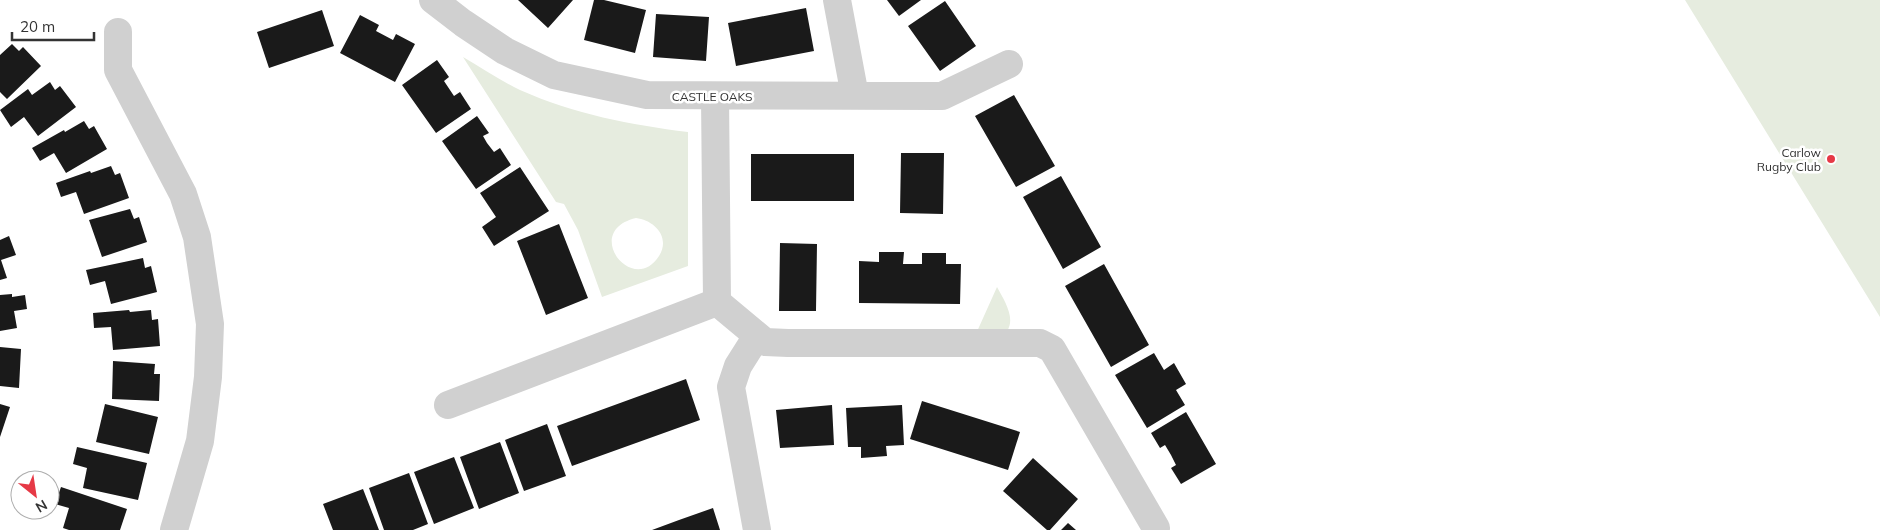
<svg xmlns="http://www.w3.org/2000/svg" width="1880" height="530" viewBox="0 0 1880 530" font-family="Mulish,sans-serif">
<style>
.green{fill:#e6ecdf;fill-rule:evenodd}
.building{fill:#1a1a1a}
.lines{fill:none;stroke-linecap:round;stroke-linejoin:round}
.minor{stroke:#d0d0d0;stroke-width:28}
.poi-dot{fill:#e63946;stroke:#fff;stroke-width:2}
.labels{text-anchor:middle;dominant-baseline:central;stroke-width:5;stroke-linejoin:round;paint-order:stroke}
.street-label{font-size:12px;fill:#333;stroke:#fff}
.poi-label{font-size:12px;fill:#333;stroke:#fff;text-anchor:end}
</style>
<rect width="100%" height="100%" fill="#fff"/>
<path class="green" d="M1685 0H1880V317Z
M463 57C482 68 501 81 520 90 574 114 631 125 688 132V266L602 297 578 230 564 204 556 202ZM636 218C654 220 671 237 659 256 633 297 581 231 636 218Z
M997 287C1004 300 1016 318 1007 331L975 336Z"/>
<path class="building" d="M518 0H573L548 28Z
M594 0H604L646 10 635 53 584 40Z
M887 0H921L899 16Z
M945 1 976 46 940 71 908 26Z
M806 8 814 51 736 66 728 23Z
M322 10 334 46 269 68 257 32Z
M656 14 709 17 706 61 653 57Z
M360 15 379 25 376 31 393 40 396 34 415 44 395 82 340 53Z
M12 44 19 51 23 47 41 66 7 99 0 92V55Z
M437 60 449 77 444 81 454 96 460 92 471 109 436 133 402 85Z
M50 82 55 90 60 86 76 107 38 136 24 117 11 127 0 110 28 89 32 95Z
M1014 95 1055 166 1016 187 975 116Z
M477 116 489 133 483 136 487 143 494 152 500 148 511 165 476 189 442 141Z
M84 121 89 129 94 126 107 149 66 173 54 153 40 161 32 148 64 130 65 132Z
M901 153H944L943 214 900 213Z
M751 154H854V201H751Z
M111 166 115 175 120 173 129 198 84 214 76 192 61 197 56 183 90 171 91 173Z
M520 167 549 211 494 246 482 227 496 217 480 193Z
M1061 176 1101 247 1063 269 1023 197Z
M130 209 134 219 139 217 147 242 102 257 89 220Z
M559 224 588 298 546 315 517 241Z
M9 236 16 255 1 260 7 278 0 280V240Z
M780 243 817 244 816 311H779Z
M879 252H904L903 264H922V253H946V264H961L960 304 859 303V261L879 262Z
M143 258 145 268 151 266 157 292 111 304 105 281 90 285 86 270Z
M1104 264 1149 345 1111 367 1065 286Z
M12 294V297L25 295 27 309 14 311 17 328 0 331V295Z
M129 310 130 312 151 310 152 320 158 319 160 346 113 350 111 327 94 328 93 313Z
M0 347 21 349 19 388 0 386Z
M1154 353 1164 370 1174 363 1186 384 1176 390 1185 405 1147 428 1115 375Z
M113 361 155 364 154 374H160L159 401 112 399Z
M686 379 700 420 572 466 557 426Z
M922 401 1020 432 1008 470 910 439Z
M0 404 10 407 0 437Z
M105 404 158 417 149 454 96 442Z
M832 405 834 445 780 448 776 410Z
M902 405 904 445 886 446 887 456 861 458V447H848L846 408Z
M1186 412 1216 464 1181 484 1171 468 1176 465 1171 455 1165 445 1160 448 1151 433Z
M547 424 566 476 524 491 505 440Z
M500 442 519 493 479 509 460 457Z
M77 447 147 463 138 500 83 488 87 468 73 464Z
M454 457 474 508 434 524 414 472Z
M1033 458 1078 499 1050 530H1047L1003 491Z
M409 473 428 524 413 530H384L369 488Z
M61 487 127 509 120 530H69L63 528 69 508 55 504Z
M363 489 379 530H333L323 504Z
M713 508 720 530H652L679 520Z
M1068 523 1076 530H1061Z"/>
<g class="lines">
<path class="minor" d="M433 0 463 23 505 51 554 75 647 95 942 96 1009 64
M837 0 855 96
M118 32V70L183 194 197 237 210 324 208 377 200 441 174 530
M717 302 765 342 788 343H1040L1052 349 1156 528
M448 405 717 302 715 96
M757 530 731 387 738 366 757 336"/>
</g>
<circle class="poi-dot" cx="1831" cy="159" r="5"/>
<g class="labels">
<g class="street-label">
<text x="712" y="96">CASTLE OAKS</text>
</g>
<g class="poi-label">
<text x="1821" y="152">Carlow<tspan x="1821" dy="14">Rugby Club</tspan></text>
</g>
</g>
<g transform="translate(35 495) rotate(150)"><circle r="24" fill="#ffffff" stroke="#adadad"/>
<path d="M0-4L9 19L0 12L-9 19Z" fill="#e63946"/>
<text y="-8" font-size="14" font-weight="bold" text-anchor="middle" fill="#333333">N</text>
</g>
<path d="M12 32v8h82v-8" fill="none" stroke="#333333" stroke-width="2.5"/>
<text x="20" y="32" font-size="15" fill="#333333" stroke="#ffffff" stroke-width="4" paint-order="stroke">20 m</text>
</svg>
